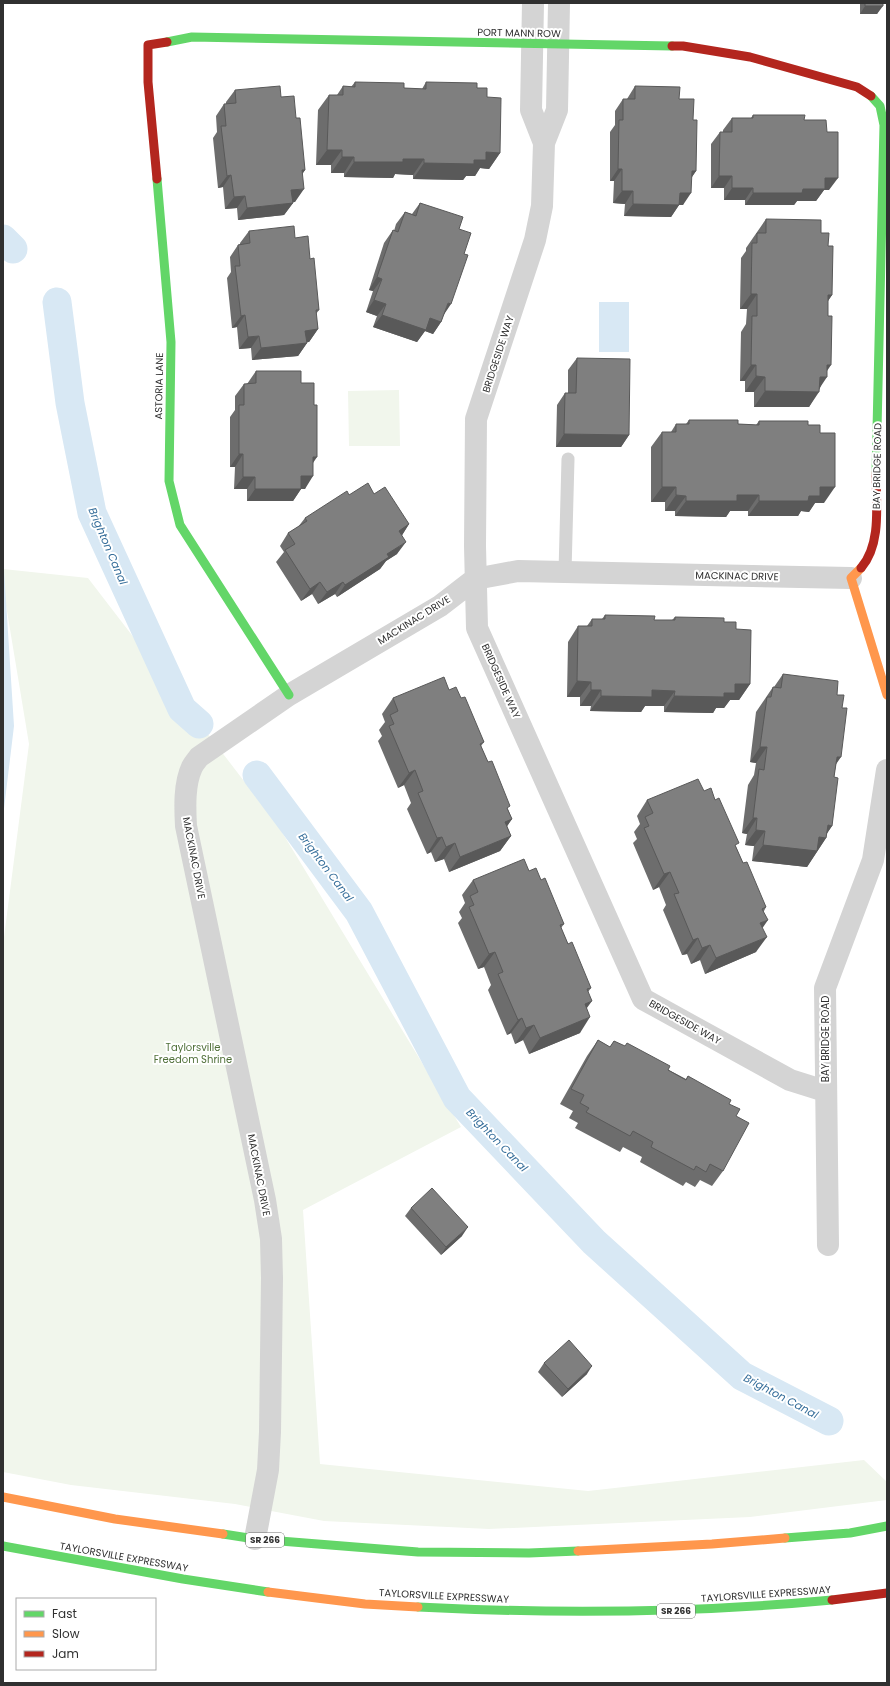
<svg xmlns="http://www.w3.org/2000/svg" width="890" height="1686" viewBox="0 0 890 1686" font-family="Poppins,sans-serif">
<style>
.green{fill:#f1f6ec}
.water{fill:#d8e8f4}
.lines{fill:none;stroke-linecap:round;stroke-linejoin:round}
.canal{stroke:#d8e8f4;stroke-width:29}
.lane{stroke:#d4d4d4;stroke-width:13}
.street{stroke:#d4d4d4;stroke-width:22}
.fast{stroke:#63d668;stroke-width:9}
.slow{stroke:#ff974d;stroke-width:9}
.jam{stroke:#b3261e;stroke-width:9}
.wall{fill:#6d6d6d}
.shaded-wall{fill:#595959}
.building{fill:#7f7f7f;stroke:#595959}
.labels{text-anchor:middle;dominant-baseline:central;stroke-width:4;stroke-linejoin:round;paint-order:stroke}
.shield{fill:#fff;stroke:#6e6e6e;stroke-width:1}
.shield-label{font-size:9px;font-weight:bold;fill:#303030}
.street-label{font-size:10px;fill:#303030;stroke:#fff}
.park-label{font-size:10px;fill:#507039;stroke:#fff}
.water-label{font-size:11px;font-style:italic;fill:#366e9a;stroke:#fff}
</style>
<rect width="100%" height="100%" fill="#fff"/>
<path class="green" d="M399 390 400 446H349L348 391Z
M3 569 88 578 277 824 461 1127 303 1210 320 1464 588 1491 864 1460 887 1482V1500L750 1517 489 1529 324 1521 235 1504 71 1485 3 1472V945L29 744 3 587Z"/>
<path class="water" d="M599 302H629V352H599Z
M3 554 14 726 3 817Z"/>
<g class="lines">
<path class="canal" d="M3 239 13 249
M57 302 70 403 92 513 182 709 199 724
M257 775 359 912 457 1098 594 1242 742 1376 829 1421"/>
<path class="lane" d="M565 572 568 459"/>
<path class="street" d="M533 3 531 110 544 143
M559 3 557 110 544 143 542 206 535 240 476 419 475 546 477 628 643 999 790 1080 825 1091
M828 1245 825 988 873 860 887 770
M255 1539 268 1470 270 1432 272 1278 271 1239 265 1200 186 826C185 808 184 784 192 767 194 763 197 760 199 757L289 695 440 606 475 579 518 571 851 578"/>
<path class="fast" d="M167 42 192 37 672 46
M871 96 880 106 884 125 876 473
M157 179 171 342 169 481 180 525 289 695
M223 1534 255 1539 418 1552 529 1553 578 1551
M785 1538 850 1533 887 1526
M3 1546 183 1579 268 1592
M418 1607C556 1614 694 1613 832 1600"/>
<path class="slow" d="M861 568 851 578 887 695
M3 1497 115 1519 223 1534
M578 1551 712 1544 785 1538
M268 1592 365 1604 418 1607"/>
<path class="jam" d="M672 46H683L750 57 857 87 871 96
M157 179 148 82V45L167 42
M861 568C882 544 876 503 876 473
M832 1600 887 1593"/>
</g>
<path class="wall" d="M860 3H883L877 14H860Z
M355 82 404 88 422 89 426 82 477 88 487 97 500 153 489 169 480 168 475 176H466L463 180 413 179V175L395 174 393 178 344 177V173H331V165H316L318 110 329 95H337L343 86 351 87Z
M635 86 679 99 693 120 696 171 691 178 683 205H679L671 217 624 216 625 204 613 203 614 181H610V132L615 125V111L623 99H627Z
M235 90 281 97 296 118 305 170 302 174 295 202H293V203L284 215 238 220 237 208 225 209 223 187 218 188 213 138 217 132 216 116 224 104H226V102Z
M753 115 804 120 829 190H824L816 201H797L794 205H745V200H724V188H711V144L720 132H723V130L732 118H751Z
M420 203 459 229 444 314 441 322 433 334 425 331 417 342 373 327 377 316 366 312 373 291 369 290 384 243 393 230 394 231 396 224 405 212 412 214Z
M766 219 821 233 828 246 832 295 828 301 827 371 820 388 809 407H754V392H745V381H740L741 332 746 324 747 309H740L741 258 746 251V248Z
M249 231 295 238 310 259 319 310 316 314 318 329 309 342H307V343L298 356 252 360 251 348 239 349 237 327 232 328 227 278 231 272 230 257 238 245 240 244V243Z
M577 358 629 435 621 447H556L557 405 565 393H568V370Z
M256 371 301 383 313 462 305 489H301L293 501H247V489H234L235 467H230V417L235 410V396L244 384H247Z
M689 420 738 424 756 425 759 421 808 425 820 433 824 503H815L809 512 801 511 798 516H748V511H730L726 517 675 516V511H665V502H651V447L662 432H671L676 424H686Z
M374 494 409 524 402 535 397 554 386 561 380 569 337 597 335 594 318 604 312 594 301 601 276 562 284 552 280 546 288 533 298 527 305 518 349 495Z
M605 615 654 620H672L675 617 724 622 736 629 750 684 739 700H730L724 708H716L713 713 664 712V706H645L641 712 590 711 591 706H580V697H567L568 642 578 626H587L592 619H602Z
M783 674 837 695 836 764 834 777 832 826 827 833 826 838 807 867 752 861 754 846 745 845 747 834 742 833 748 785 754 775 756 763 750 762 756 712 773 687H774Z
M449 690 461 698 484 742 481 746 512 819 507 826 511 836 500 851 449 872 444 859 435 862 431 852 427 854 407 809 411 803 404 785 398 788 378 741 382 736 379 730 385 722 382 714 393 698Z
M704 791 736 847 743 863 766 907 764 911 762 927 756 952 705 974 700 960 691 964 687 954 682 955 663 910 666 905 659 887 653 890 633 843 637 839 634 832 640 824 637 816 647 800Z
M529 871 541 880 564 924 561 928 568 944 591 988 588 992 587 1008 580 1033 529 1054 523 1040 515 1044 511 1033 507 1035 488 990 491 985 484 967 478 969 458 923 462 918 459 912 465 903 462 895 473 880Z
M598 1040 610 1047 614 1041 686 1079 688 1076 729 1104 736 1116 723 1171 712 1186 700 1180 695 1187 686 1182 683 1186 640 1162 642 1157 623 1147 620 1152 575 1128 578 1123 569 1118 573 1111 560 1104 587 1056Z
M411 1208 462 1236 441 1255 405 1216Z
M544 1363 587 1374 562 1397 538 1372Z"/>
<path class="shaded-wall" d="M865 6H883L877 14H860Z
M327 150H342L331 165H316Z
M486 152 500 153 489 169 480 168 475 176H466L463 180 413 179 424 163 474 160Z
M342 157H354L344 173H331Z
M403 159H424L413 175 395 174 393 178 344 177 354 162Z
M618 169H622L614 181H610Z
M302 170H305L297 182Z
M692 171H696L688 183Z
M231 175 223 187 218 188 227 176Z
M719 176H732L724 188H711Z
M825 178H838L829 190H824L816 201H797L794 205H745L753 193 803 189Z
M732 188H753L745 200H724Z
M304 189 295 202 283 203 291 190Z
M622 191H633L625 204 613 203Z
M680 193H691L683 205H679L671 217 624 216 633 204Z
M245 196 237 208 225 209 234 197Z
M293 203 284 215 238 220 247 208Z
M377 277 382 279 373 291 369 290Z
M751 294H757L747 309H740Z
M828 295H832L821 311Z
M374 300 386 304 377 316 366 312Z
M448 303 451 304 443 316Z
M245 315 237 327 232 328 241 316Z
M382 315 430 318 441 322 433 334 425 331 417 342 373 327Z
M318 329 309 342 297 343 305 331Z
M259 336 251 348 239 349 248 337Z
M307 343 298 356 252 360 261 348Z
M751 365H756L745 381H740Z
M827 365H831L823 377H827L817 392H819L809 407H754L765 391Z
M756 376 765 377 754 392H745Z
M564 434 629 435 621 447H556Z
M239 454H243L235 467H230Z
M313 457H317L309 469Z
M301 476H313L305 489 293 488Z
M243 477H255L247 489H234Z
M662 487H676L665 502H651Z
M820 487H835L824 503H815L809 512 801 511 798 516H748L759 501 809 496Z
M255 489H301L293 501H247Z
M676 495 686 496 675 511H665Z
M737 495H759L748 511H730L726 517 675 516 686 501Z
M409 524 401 537 399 531Z
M406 542 397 554 386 561 380 569 337 597 345 585 387 554Z
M320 582 312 594 301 601 310 589Z
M343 582 335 594 318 604 327 592Z
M577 681 591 682 580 697H567Z
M735 684H750L739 700H730L724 708H716L713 713 664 712 674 696 724 693Z
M591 690H601L591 706H580Z
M652 690 675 691 664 706H645L641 712 590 711 601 696Z
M760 747H767L756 763 750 762Z
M837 757H841L830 773Z
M415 770 404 785 398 788 409 773Z
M753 818H757L747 834 742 833Z
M512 819 501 835 505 822Z
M828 825 832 826 824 838H826L807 867 752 861 763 845Z
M756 830 765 831 754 846 745 845Z
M511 836 500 851 449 872 460 857Z
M442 837 431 852 427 854 437 838Z
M455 843 444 859 435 862 446 847Z
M670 872 659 887 653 890 664 874Z
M768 920 757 936 760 923Z
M767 937 756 952 705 974 716 958Z
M698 938 687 954 682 955 693 940Z
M710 945 700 960 691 964 702 948Z
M495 952 484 967 478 969 489 954Z
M592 1001 581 1016 585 1004Z
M590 1017 580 1033 529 1054 540 1038Z
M522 1018 511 1033 507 1035 518 1020Z
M534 1025 523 1040 515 1044 526 1028Z
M468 1227 462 1236 441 1255 446 1247Z
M592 1366 587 1374 562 1397 568 1389Z"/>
<path class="building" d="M865 3H883V6H865Z
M355 82 404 83V88L426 89V82L477 83V88H487V97L501 98 500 153 486 152V160H474V164L424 163V159H403V162H354V157H342V150H327L329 95H343V86L355 87Z
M280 86 281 97 294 96 296 118H300L305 170H302L304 189 291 190 293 203 247 208 245 196 234 197 231 175 227 176 221 126H226L224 104 236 103 235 90Z
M635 86 680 87 679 99H694L693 120H697L696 171H692L691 193H680L679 205 633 204V191H622V169H618L619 120H623V99H635Z
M753 115H805L804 120H826L827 132H838V178H825V189H803L802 193H753V188H732V176H719L720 132H732V118H753Z
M420 203 463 217 459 229 471 233 464 254 468 255 451 304 448 303 441 322 430 318 426 330 382 315 386 304 374 300 382 279 377 277 393 230 398 232 405 212 416 216Z
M766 219 821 220V233H829L828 246H833L832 295H828V316H832L831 365H827V377H820L819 392 765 391V377L756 376V365H751L752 316H757V294H751L752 243H757V233H766Z
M294 226 295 238 308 236 310 259 314 258 319 310H316L318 329 305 331 307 343 261 348 259 336 248 337 245 315 241 316 235 266H240L238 245 250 243 249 231Z
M577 358 630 359 629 435 564 434 565 393H576Z
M256 371H301V383H314V405H317V457H313V476H301V489H255V477H243V454H239V405H244V384L256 383Z
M689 420H738V424L759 425V421H808V425H820V433H835V487H820V496H809L808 501H759V495H737V501H686V496L676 495V487H662V432H676V424H689Z
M368 483 374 494 385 487 409 524 399 531 406 542 387 554 389 557 345 585 343 582 327 592 320 582 310 589 285 550 295 544 288 533 307 521 305 518 347 491 349 495Z
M605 615 655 616 654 620H675V617L724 618V622H736V629L751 630 750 684H735V693H724V697L674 696 675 691 652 690V697L601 696V690H591V682L577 681 578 626H592V619H605Z
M783 674 838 681 837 695H844L842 708H847L841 757H837L834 777 838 778 832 826 828 825 826 838 819 837 817 851 763 845 765 831 756 830 757 818H753L759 769 764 770 767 747H760L767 697H771L773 687 781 688Z
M444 677 449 690 456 687 461 698 465 697 484 742 480 744 488 762 492 761 510 806 507 808 512 819 505 822 511 836 460 857 455 843 446 847 442 837 437 838 418 793 423 791 415 770 409 773 389 726 394 724 390 715 398 711 393 698Z
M698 779 704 791 711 788 715 800 719 798 739 843 735 845 743 863 747 862 766 907 762 909 768 920 760 923 767 937 716 958 710 945 702 948 698 938 693 940 674 894 679 893 670 872 664 874 644 828 649 826 645 817 653 813 647 800Z
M524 859 529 871 536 868 541 880 545 878 564 924 560 925 568 944 572 942 591 988 587 989 592 1001 585 1004 590 1017 540 1038 534 1025 526 1028 522 1018 518 1020 498 974 503 972 495 952 489 954 469 907 474 905 470 896 478 892 473 880Z
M598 1040 610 1047 614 1041 625 1046 627 1043 670 1066 668 1070 686 1080 688 1076 731 1100 729 1104 740 1109 736 1116 749 1123 723 1171 710 1164 706 1172 696 1166 694 1170 651 1147 653 1142 633 1131 630 1136 586 1112 589 1108 580 1103 584 1095 571 1089Z
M432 1188 468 1227 446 1247 411 1208Z
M569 1340 592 1366 568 1389 544 1363Z"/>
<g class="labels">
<g class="shield">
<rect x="246" y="1533" width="38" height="14" rx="3"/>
<rect x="657" y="1604" width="38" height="14" rx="3"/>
</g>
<g class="shield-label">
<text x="265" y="1540">SR 266</text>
<text x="676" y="1611">SR 266</text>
</g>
<g class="street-label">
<text transform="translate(519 33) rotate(1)">PORT MANN ROW</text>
<text transform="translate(498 354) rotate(-72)">BRIDGESIDE WAY</text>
<text transform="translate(159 386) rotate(-89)">ASTORIA LANE</text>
<text transform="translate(877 466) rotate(-89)">BAY BRIDGE ROAD</text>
<text transform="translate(737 576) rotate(1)">MACKINAC DRIVE</text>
<text transform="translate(414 620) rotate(-32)">MACKINAC DRIVE</text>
<text transform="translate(501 681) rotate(66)">BRIDGESIDE WAY</text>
<text transform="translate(194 858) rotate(79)">MACKINAC DRIVE</text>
<text transform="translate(685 1022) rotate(29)">BRIDGESIDE WAY</text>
<text transform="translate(825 1039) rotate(-90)">BAY BRIDGE ROAD</text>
<text transform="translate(259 1175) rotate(79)">MACKINAC DRIVE</text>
<text transform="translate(124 1557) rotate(10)">TAYLORSVILLE EXPRESSWAY</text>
<text transform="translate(766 1594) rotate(-4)">TAYLORSVILLE EXPRESSWAY</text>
<text transform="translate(444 1596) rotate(3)">TAYLORSVILLE EXPRESSWAY</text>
</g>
<g class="park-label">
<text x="193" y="1047">Taylorsville<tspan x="193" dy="12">Freedom Shrine</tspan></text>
</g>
<g class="water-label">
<text transform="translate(108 546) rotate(67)">Brighton Canal</text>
<text transform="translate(326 867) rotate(53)">Brighton Canal</text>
<text transform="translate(497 1140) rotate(46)">Brighton Canal</text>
<text transform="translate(781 1396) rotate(28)">Brighton Canal</text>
</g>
</g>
<rect width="890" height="1686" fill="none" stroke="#303030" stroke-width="8"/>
<rect x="16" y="1598" width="140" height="72" fill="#ffffff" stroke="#acacac"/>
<rect x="24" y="1611" width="20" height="6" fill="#63d668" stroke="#acacac"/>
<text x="52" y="1618" font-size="12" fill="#303030">Fast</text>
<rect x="24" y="1631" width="20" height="6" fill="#ff974d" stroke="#acacac"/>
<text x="52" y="1638" font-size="12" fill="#303030">Slow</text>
<rect x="24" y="1651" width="20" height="6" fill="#b3261e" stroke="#acacac"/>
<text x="52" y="1658" font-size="12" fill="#303030">Jam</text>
</svg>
